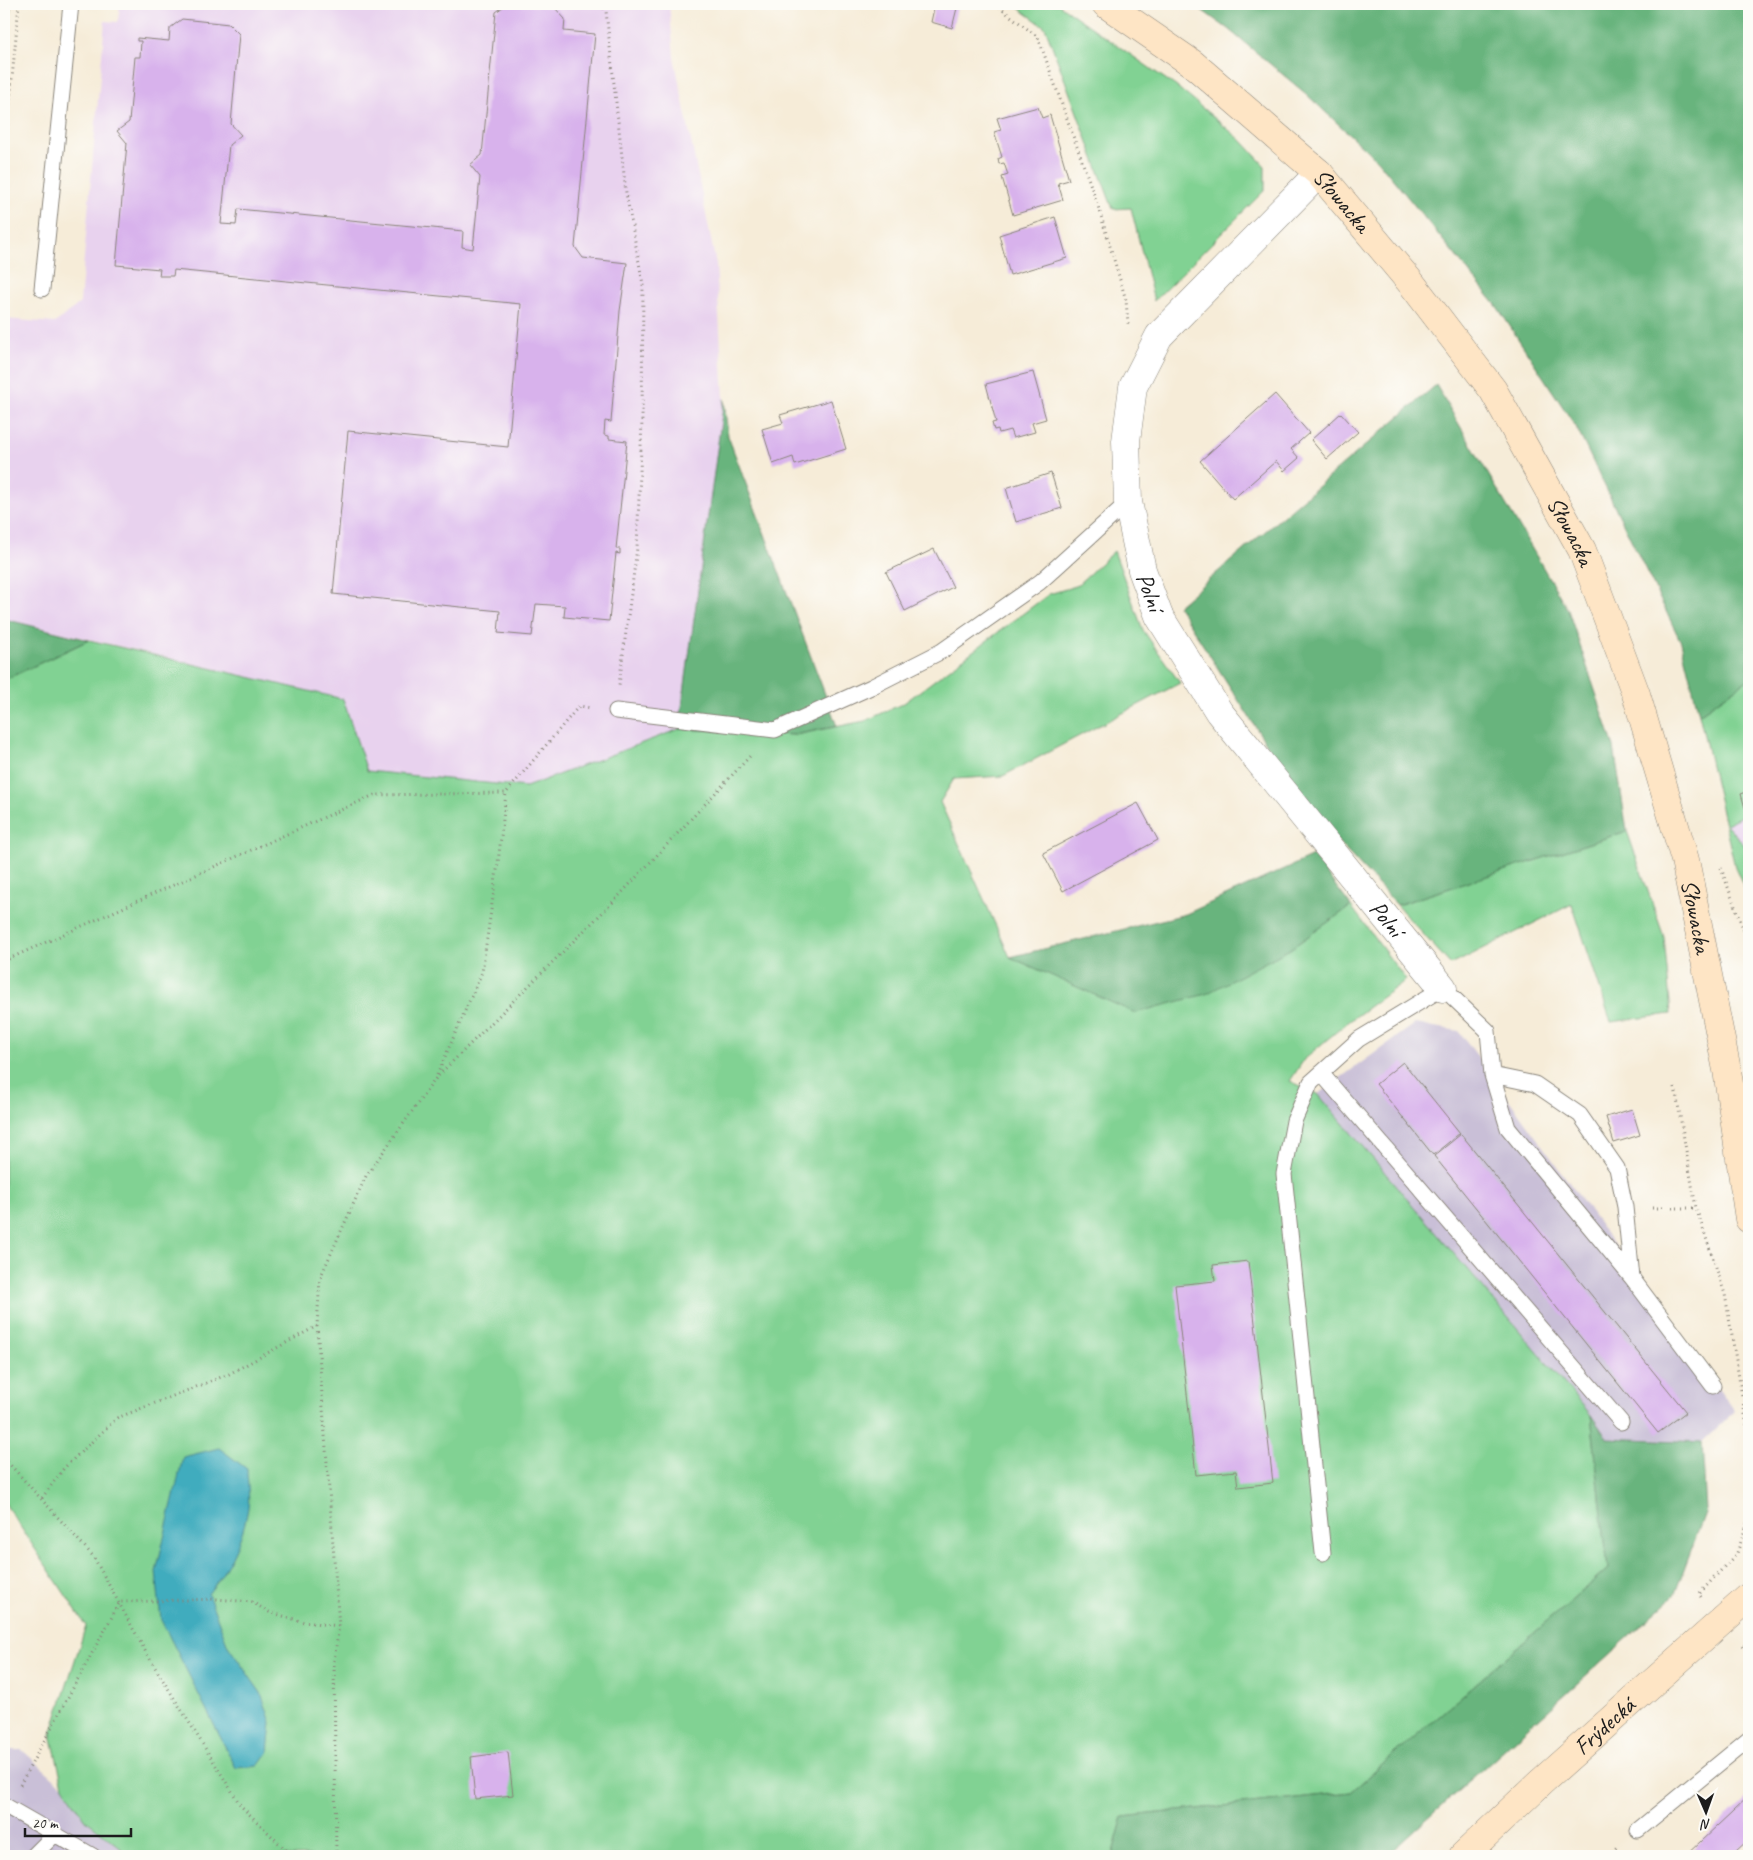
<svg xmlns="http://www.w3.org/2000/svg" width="1753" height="1860" viewBox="0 0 1753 1860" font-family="Caveat,sans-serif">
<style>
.built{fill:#e8d2ee}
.industrial{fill:#c9bfd7}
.green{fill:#81d293;stroke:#4e7758}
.forest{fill:#68b47d;stroke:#42684c}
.water{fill:#40acbe;stroke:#2e646d}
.building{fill:#d8b2ec}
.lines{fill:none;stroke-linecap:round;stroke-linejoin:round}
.lane-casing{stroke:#89847a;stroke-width:17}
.street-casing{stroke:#89847a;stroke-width:29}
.secondary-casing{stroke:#89847a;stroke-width:29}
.path{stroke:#89847a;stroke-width:3;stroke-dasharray:1 4;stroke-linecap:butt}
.lane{stroke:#fff;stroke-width:15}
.street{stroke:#fff;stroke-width:28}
.secondary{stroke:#fee5c5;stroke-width:28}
.labels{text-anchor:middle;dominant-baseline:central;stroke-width:4;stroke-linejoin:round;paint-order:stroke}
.street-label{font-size:24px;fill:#1c1c1c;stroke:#fdfcf7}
</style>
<rect width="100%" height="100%" fill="#fdfcf7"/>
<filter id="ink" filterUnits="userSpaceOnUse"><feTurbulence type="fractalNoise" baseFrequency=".02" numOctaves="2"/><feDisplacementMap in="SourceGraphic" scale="10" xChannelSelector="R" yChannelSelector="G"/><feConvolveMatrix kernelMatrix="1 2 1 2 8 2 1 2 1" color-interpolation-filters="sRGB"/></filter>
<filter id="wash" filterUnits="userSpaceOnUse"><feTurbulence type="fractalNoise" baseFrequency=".0096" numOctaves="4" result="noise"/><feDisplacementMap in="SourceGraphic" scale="20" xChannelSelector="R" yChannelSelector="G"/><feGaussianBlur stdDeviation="1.12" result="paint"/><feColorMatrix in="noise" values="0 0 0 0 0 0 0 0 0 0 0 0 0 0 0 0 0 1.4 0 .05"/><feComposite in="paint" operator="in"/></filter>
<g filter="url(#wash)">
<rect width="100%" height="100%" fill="#f6ecd8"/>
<path class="built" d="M120 4H669L674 57 716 264 724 399 679 729 526 787 367 771 343 699 4 619V319L55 323 80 303 105 21 118 22Z
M1749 812V850L1725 824Z"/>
<path class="industrial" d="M1415 1024 1459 1031 1735 1411 1702 1442 1606 1438 1591 1415 1318 1094Z
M4 1750H22L63 1786 86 1820 124 1851 138 1856H4Z"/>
<path class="green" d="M4 4H11L4 74Z
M1013 4H1058L1177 87 1241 140 1265 166V190L1154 301 1131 208 1113 209 1045 27Z
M1114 551 1143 630 1180 683 1003 776 954 779 940 802 1010 957 1135 1012 1290 949 1351 906 1406 980 1347 1023 1305 1058 1290 1081 1318 1094 1591 1415 1608 1569 1351 1792 1123 1817 1112 1856H138L124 1851 86 1820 63 1786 51 1734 86 1626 4 1502V680L89 640 343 699 367 771 526 787 679 729 795 735 865 721 904 703 1049 594 1076 586Z
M1749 679V812L1726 824 1749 850V898L1735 867 1699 714Z
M1627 831 1664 937 1671 1014 1611 1022 1572 904 1451 965 1397 905Z"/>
<path class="forest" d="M1193 4H1749V679L1699 714 1681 642 1576 427 1496 305 1378 161 1305 93 1228 29Z
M1436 385 1568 610 1614 747 1627 831 1397 905 1310 812 1178 606Z
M724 399 728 436 837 726 795 735 679 729Z
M4 619 89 640 4 680Z
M1313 856 1351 906 1290 949 1206 994 1135 1013 1010 957 1186 914Z
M1591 1415 1607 1438 1702 1442 1706 1510 1674 1596 1386 1856H1112L1123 1817 1351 1792 1608 1569Z"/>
<path class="water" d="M219 1448 247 1469C247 1481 250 1495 248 1508 243 1540 228 1568 208 1594L228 1646 261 1693 271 1722 268 1753 258 1766 236 1768 161 1620 156 1572 183 1457Z"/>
<g id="blocks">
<path class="building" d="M507 4 555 8 565 19 564 31 595 34 575 247 583 258 627 263 620 311 611 422 605 421 604 435 609 436V439L627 441 616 549H620V554L616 553 609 621 564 617 565 606 536 604 532 636 498 633 500 611 333 594 348 431 508 447 521 304 174 270 173 276H159L160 269 116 265 127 143 117 131 129 122 135 57H140L141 41H137V38L169 41 170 28 182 19 229 24 239 34 231 124 241 135 229 145 221 224 236 225 238 209 463 231 462 247 473 249 480 177 470 165 482 155 496 12Z
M935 4H958L952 28 931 22Z
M1038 107 1042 118 1050 115 1069 180 1058 183 1063 200 1013 215 1002 177 1008 175 1004 163 999 164 998 159 1002 157 994 132 1001 130 997 118Z
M1055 217 1067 258 1010 275 999 235Z
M1033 372 1046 419 1032 423 1035 432 1013 438 1010 430 999 433 998 429 994 430 992 423 996 422 986 384Z
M1275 394 1309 433 1291 449 1299 458 1284 471 1276 461 1233 499 1200 461Z
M831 400 846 449 795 465 793 457 773 464 762 429 783 423 780 415Z
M1341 413 1358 432 1327 459 1311 440Z
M1051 473 1062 508 1016 522 1006 488Z
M934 549 953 587 905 611 886 572Z
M1749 791V806L1745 808 1741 794Z
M1138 803 1158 840 1063 891 1043 853Z
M1403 1062 1460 1133 1433 1155 1376 1084Z
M1632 1109 1640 1135 1614 1143 1606 1117Z
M1461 1134 1686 1412 1658 1433 1434 1156Z
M1248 1261 1273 1483 1238 1487 1236 1471 1196 1475 1175 1285 1215 1281 1213 1265Z
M508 1752 513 1795 475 1799 471 1757Z
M1749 1796V1840L1736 1852 1732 1856H1685Z"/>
</g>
</g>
<g filter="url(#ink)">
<use href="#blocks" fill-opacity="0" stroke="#89847a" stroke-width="1"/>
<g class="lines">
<g class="lane-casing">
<path id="lane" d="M42 289 71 4
M616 711 775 730 871 687 942 651 1040 582 1128 502
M1321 1073 1621 1422
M1492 1075 1535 1084 1580 1115 1617 1168 1625 1207 1632 1278
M1323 1553 1284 1174 1294 1121 1311 1082 1359 1039 1443 988 1488 1031 1492 1075 1508 1128 1632 1278 1713 1386
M4 1805 93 1856
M1638 1830 1749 1739
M33 1856 54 1835"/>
</g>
<g class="street-casing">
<g id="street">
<path id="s1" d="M1319 173 1159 336 1133 387 1126 441 1128 502 1142 570 1159 616 1219 712 1443 988"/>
</g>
</g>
<g class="secondary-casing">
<g id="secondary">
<path id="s2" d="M1106 4 1193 64 1319 173 1412 284 1493 390 1582 550 1636 694 1685 860 1727 1070 1749 1219"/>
<path id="s3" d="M1463 1856 1540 1783 1749 1597"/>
</g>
</g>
<path class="path" d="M601 4 606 11 626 193 643 284 642 421 637 548 619 685
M995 4 1038 37 1098 206 1126 300 1128 324
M4 164 19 4
M1721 868 1749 945
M4 961 374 795 506 793
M437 1075 482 972 498 863 506 793 579 706 591 708
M1675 1087 1696 1208 1725 1294 1749 1438
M1652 1208H1696
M4 1458 93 1556 148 1656 241 1806 292 1856
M42 1498 64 1468 117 1418 229 1374 317 1326
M1701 1597 1699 1594 1737 1553 1749 1518
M1743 1645 1749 1652
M20 1785 120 1602 216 1599 252 1602 269 1612 304 1622 339 1626
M336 1856 334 1661 339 1626 317 1326 320 1278 366 1176 436 1078 615 900 752 754
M1609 1856 1619 1847"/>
<use href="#lane" class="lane"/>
<use href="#street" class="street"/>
<use href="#secondary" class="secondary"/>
</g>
</g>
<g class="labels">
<g class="street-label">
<text stroke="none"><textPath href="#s2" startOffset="308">Słowacka</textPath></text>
<text stroke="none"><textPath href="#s2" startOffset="712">Słowacka</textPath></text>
<text stroke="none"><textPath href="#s1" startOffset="494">Polní</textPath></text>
<text stroke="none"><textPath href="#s2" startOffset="1118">Słowacka</textPath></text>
<text stroke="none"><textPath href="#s1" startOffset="899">Polní</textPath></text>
<text stroke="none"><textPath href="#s3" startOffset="192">Frýdecká</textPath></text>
</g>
</g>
<rect width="1753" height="1860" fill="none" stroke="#fdfcf7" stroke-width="20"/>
<g transform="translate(1706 1812) rotate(178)" stroke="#fdfcf7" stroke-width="4" paint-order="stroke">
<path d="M0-4L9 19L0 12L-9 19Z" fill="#1c1c1c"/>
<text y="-8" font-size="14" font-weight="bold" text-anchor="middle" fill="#1c1c1c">N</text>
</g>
<path d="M25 1828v8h106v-8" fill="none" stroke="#1c1c1c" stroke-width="2.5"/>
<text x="32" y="1828" font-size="15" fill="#1c1c1c" stroke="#fdfcf7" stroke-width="4" paint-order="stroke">20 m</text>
</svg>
